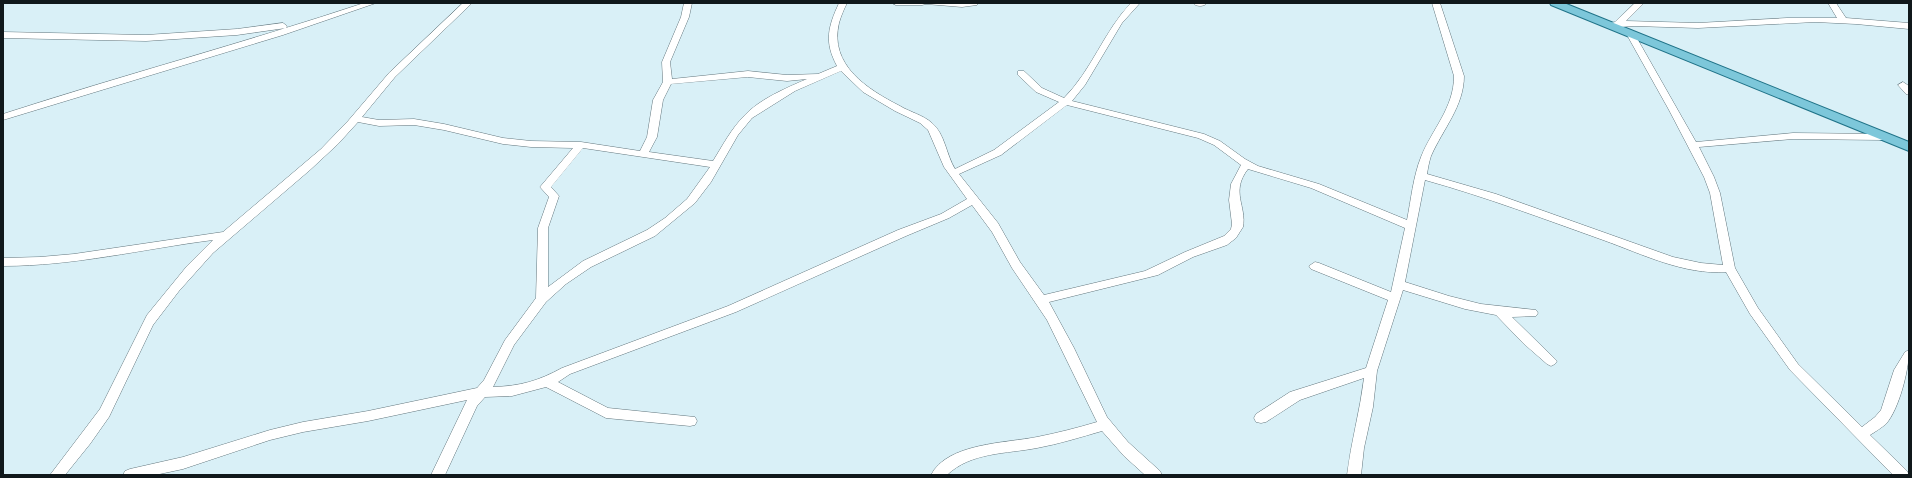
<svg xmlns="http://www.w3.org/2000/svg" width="1912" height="478" viewBox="0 0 1912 478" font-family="'Source Sans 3',sans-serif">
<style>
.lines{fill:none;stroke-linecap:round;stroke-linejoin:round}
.minor-casing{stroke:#63777e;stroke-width:1}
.major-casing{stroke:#1f7287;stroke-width:2}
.minor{fill:#fff;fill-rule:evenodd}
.major{fill:#7dc7da;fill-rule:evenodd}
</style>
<rect width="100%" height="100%" fill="#d9f0f7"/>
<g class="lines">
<g class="minor-casing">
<path id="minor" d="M364 3H376L283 35 3 120V114C123 75 244 43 364 3Z
M463 3H472L395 77 362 117 379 120 414 119 444 124 503 138 531 141 581 142 640 151 647 137 653 100 663 82 662 62 681 17 684 3H692L689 17 670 62 672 79 748 71 787 75 818 74 837 66C824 42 828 27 839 3H847C844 9 841 16 839 23 829 65 867 89 900 106 910 112 923 115 932 123 945 134 946 154 955 169L994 150 1059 102 1036 92 1018 75V71H1024L1042 88 1064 98C1092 70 1104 31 1131 3H1140L1122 23 1085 85 1072 101 1204 134 1220 141 1245 159 1258 166 1319 184 1407 220C1411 200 1413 177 1421 157 1432 129 1454 108 1454 76L1432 3H1440L1464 76C1464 106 1443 129 1431 156 1429 162 1428 168 1427 174L1496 194 1673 257 1701 263 1723 265 1710 193 1704 177 1669 110 1627 35 1631 32 1634 33 1696 142 1793 133 1883 134 1888 137 1883 140 1793 139 1699 147 1714 177 1720 193 1735 268 1758 308 1798 364 1862 427 1875 417 1881 410 1894 370 1905 352 1909 350C1909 370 1899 409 1886 424 1881 428 1875 432 1870 435L1907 471 1909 475H1893L1790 370 1750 314 1726 272C1684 275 1642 254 1603 240 1544 219 1486 197 1425 180L1405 282 1449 296 1481 304 1536 310 1538 313 1536 316 1512 317 1557 361 1555 364 1551 366 1547 364 1523 343 1496 315 1465 309 1403 290 1377 371 1373 407 1364 448 1361 475H1347C1351 442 1360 411 1364 378L1300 400 1266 422 1261 423 1256 422 1254 418 1256 414 1290 392 1366 368 1388 300 1311 269 1309 266 1315 262 1319 263 1391 292 1405 228 1311 188 1248 169C1230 192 1247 206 1243 227L1236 238 1227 245 1193 257 1158 275 1049 302 1074 348 1107 417 1128 442 1160 471 1162 475H1145L1124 456 1102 431C1081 437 1059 444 1037 448 1006 454 971 452 947 475H931C947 443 1007 443 1037 437 1057 433 1077 428 1097 422L1047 320 1012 268 992 232 972 205 949 218 906 236 736 312 570 374 558 382 608 408 695 417 697 421 695 425 690 426 606 418 546 387 512 396 485 397 477 406 445 475H431L467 400 368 421 303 432 270 440 183 469 155 475H123L125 471 130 469 183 457 270 430 303 422 368 411 477 388 484 380 505 340 536 298 538 228 549 197 540 187 573 148 531 147 503 144 444 130 414 125 379 126 358 122 338 144 310 170 213 253 179 291 153 325 109 417 90 444 65 475H50L100 409 147 315 187 266 213 240C143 249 74 266 3 266V258L40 257 74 254 223 232 321 149 348 121 389 73ZM841 71 863 92 895 111 920 123 928 130 944 167 967 199 941 214 898 230 728 306 562 368C538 381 521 386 493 387L514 345 546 302 566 284 591 267 655 236 695 203 711 182 738 135 752 118 795 91ZM748 77 787 81 807 79C786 88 760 99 745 115 731 129 723 145 713 161L649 152 657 137 663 100 671 84ZM1067 105 1198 138 1214 145 1241 165 1231 184 1229 200 1232 224 1231 229 1224 236 1185 252 1145 271 1044 295 1020 262 998 223 959 174 1001 155ZM583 148 710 167 687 199 665 218 647 230 583 261 548 287V228L559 196 551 187Z
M892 3H978L977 5 962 7 926 4 922 5H896Z
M1193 3H1207C1204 7 1196 7 1193 3Z
M1635 3H1644L1626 21 1698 23 1787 18H1837L1828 3H1836L1846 18 1909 23V29L1856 24 1815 22 1698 28 1634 26 1607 28V24L1615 22Z
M283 23 287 26 286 28 237 35 146 41 3 38V32L146 35 237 29Z
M1903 82 1909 86V95L1906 94 1898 85Z"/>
</g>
<g class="major-casing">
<path id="major" d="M1550 3H1564L1909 142V151L1551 5Z"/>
</g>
<use href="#minor" class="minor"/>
<use href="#major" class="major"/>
</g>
<rect width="1912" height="478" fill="none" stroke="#10181b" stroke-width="8"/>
</svg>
